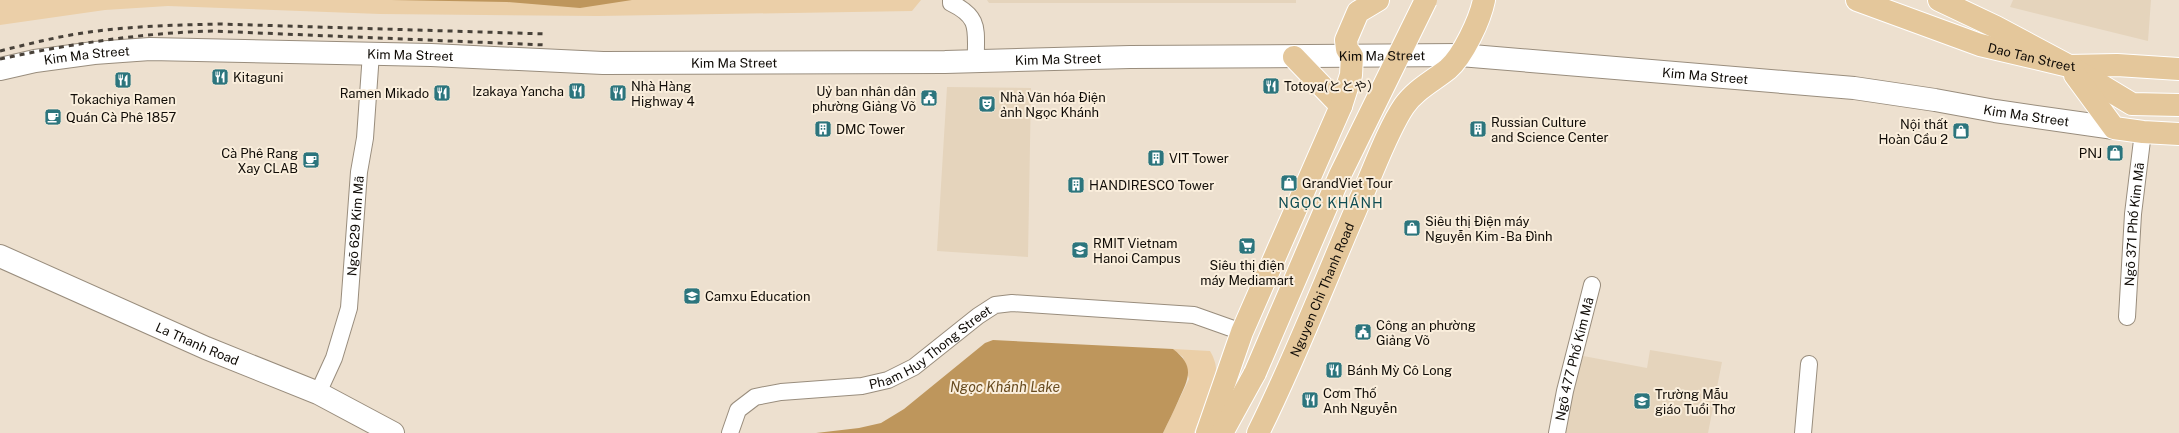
<svg xmlns="http://www.w3.org/2000/svg" width="2179" height="433" viewBox="0 0 2179 433" font-family="'Public Sans','Noto Sans JP',sans-serif">
<style>
.built{fill:#e5d4bc}
.green{fill:#ebcfa8}
.water{fill:#be965c}
.lines{fill:none;stroke-linecap:round;stroke-linejoin:round}
.street-casing{stroke:#998d7d;stroke-width:18}
.secondary-casing{stroke:#998d7d;stroke-width:24}
.primary-casing{stroke:#fff;stroke-width:24}
.street{stroke:#fff;stroke-width:16}
.secondary{stroke:#fff;stroke-width:22}
.primary{stroke:#e4c79b;stroke-width:22}
.rail{stroke:#484139;stroke-width:3;stroke-dasharray:5 5;stroke-linecap:butt}
.primary-bridge-casing{stroke:#fff;stroke-width:24;stroke-linecap:butt}
.primary-bridge{stroke:#e4c79b;stroke-width:22}
.labels{text-anchor:middle;dominant-baseline:central;stroke-width:4;stroke-linejoin:round;paint-order:stroke}
.street-label{font-size:13px;fill:#100c07;stroke:#faeedc}
.poi-label{font-size:13px;fill:#100c07;stroke:#faeedc;text-anchor:start}
.neighbourhood-label{font-size:14px;letter-spacing:1px;fill:#0f4d53;stroke:#faeedc}
.water-label{font-size:14px;font-style:italic;fill:#684b1f;stroke:#faeedc}
</style>
<rect width="100%" height="100%" fill="#ede0cf"/>
<path class="built" d="M987 0H1296V3H989Z
M2013 0H2151L2148 41 2010 7Z
M947 87 1031 88 1028 257 937 251Z
M1650 350 1722 362 1708 433H1565L1578 355 1647 368Z"/>
<path class="green" d="M0 0H921L912 11 598 16 380 14 168 6 105 10 0 25Z
M1173 349 1210 351C1213 356 1216 363 1216 369 1215 390 1201 413 1194 433H1163L1189 379 1183 357Z"/>
<path class="water" d="M391 0H632L580 8 507 2Z
M993 340 1173 349C1195 366 1189 377 1179 399 1174 411 1168 422 1163 433H816L859 428 881 423 904 409 985 343Z"/>
<g class="lines">
<g class="street-casing">
<g id="street">
<path d="M951 0V3C982 18 975 31 976 61"/>
<path id="s1" d="M2127 317 2133 214 2143 132"/>
<path id="s2" d="M318 393 334 358 349 308 359 172 365 138 371 53"/>
<path id="s3" d="M730 433 738 410 755 397 781 392 862 386 888 380 914 367 978 316 995 305 1012 303 1194 315 1242 332"/>
<path id="s4" d="M1557 433 1565 391 1592 285"/>
<path d="M1803 433 1809 364"/>
</g>
</g>
<g class="secondary-casing">
<g id="secondary">
<path id="s5" d="M0 69 35 61 94 53 150 49 431 55 603 63 945 62 1130 57 1460 55 1854 88 1935 100 1995 111 2114 128"/>
<path id="s6" d="M0 256 206 348 318 393 393 433"/>
</g>
</g>
<g class="primary-casing">
<g id="primary">
<path id="s7" d="M1857 0 1980 45 2069 66 2117 65 2179 69"/>
<path d="M1939 0 1996 27 2069 66 2132 104 2179 105"/>
<path d="M1294 57 1341 106"/>
<path d="M2075 75 2114 128 2143 132 2179 134"/>
<path d="M1207 433 1242 332 1341 106 1351 75 1352 56 1347 49 1346 40 1358 12 1378 0"/>
<path d="M1222 433 1255 373"/>
<path id="s8" d="M1258 433C1296 357 1326 278 1360 200 1373 172 1387 131 1404 106 1415 90 1433 81 1448 69 1463 56 1480 20 1484 0"/>
</g>
</g>
<use href="#street" class="street"/>
<use href="#secondary" class="secondary"/>
<use href="#primary" class="primary"/>
<path class="rail" d="M0 51C32 43 64 35 97 31 137 26 178 25 220 24L547 34
M0 59C70 44 141 33 212 31L546 45"/>
<g class="primary-bridge-casing">
<path id="primary-bridge" d="M1255 373 1340 175 1426 0"/>
</g>
<use href="#primary-bridge" class="primary-bridge"/>
</g>
<defs>
<g id="restaurant-square" transform="scale(0.9)"><rect x="-9" y="-9" width="18" height="18" rx="4" fill="#2c757d" stroke="#faeedc"/><path d="M-5-6h1v4h1v-4h1v4h1v-4h1v5L-1.5 .5V6h-2V.5L-5-1ZM5-6V6H3V1.5H1.5Q1.5-4 5-6Z" fill="#fff"/></g>
<g id="civic-square" transform="scale(0.9)"><rect x="-9" y="-9" width="18" height="18" rx="4" fill="#2c757d" stroke="#faeedc"/><path d="M-.6-6.5H3V-4.5H.6V-3L4-1V1h2V6H-6V1h2V-1L-.6-3ZM-1.2 2.5V6h2.4V2.5Z" fill="#fff"/></g>
<g id="theatre-square" transform="scale(0.9)"><rect x="-9" y="-9" width="18" height="18" rx="4" fill="#2c757d" stroke="#faeedc"/><path d="M-5-5.5Q0-4 5-5.5V0Q5 5 0 6Q-5 5-5 0ZM-3.3-2.5H-1v1.5H-3.3ZM1-2.5H3.3v1.5H1ZM-2.8 1Q0 5.5 2.8 1Z" fill="#fff"/></g>
<g id="cafe-square" transform="scale(0.9)"><rect x="-9" y="-9" width="18" height="18" rx="4" fill="#2c757d" stroke="#faeedc"/><path d="M-5.5-4.5H6V0H3Q3 3.5 0 3.5H-2.5Q-5.5 3.5-5.5 0ZM3-3.2v2h1.7v-2ZM-6 4.5H4V6H-6Z" fill="#fff"/></g>
<g id="building-square" transform="scale(0.9)"><rect x="-9" y="-9" width="18" height="18" rx="4" fill="#2c757d" stroke="#faeedc"/><path d="M-4-6H4V6H1V3H-1V6H-4ZM-2.5-4.3h1.7v1.8h-1.7ZM.8-4.3h1.7v1.8H.8ZM-2.5-1h1.7V.8h-1.7ZM.8-1h1.7V.8H.8Z" fill="#fff"/></g>
<g id="shop-square" transform="scale(0.9)"><rect x="-9" y="-9" width="18" height="18" rx="4" fill="#2c757d" stroke="#faeedc"/><path d="M-5-2.5h2.3a2.7 3.5 0 0 1 5.4 0H5L5.5 6h-11ZM-1.5-2.5h3a1.5 2.3 0 0 0-3 0Z" fill="#fff"/></g>
<g id="supermarket-square" transform="scale(0.9)"><rect x="-9" y="-9" width="18" height="18" rx="4" fill="#2c757d" stroke="#faeedc"/><path d="M-6-5.5h2.5l.6 2H6L4.5 2H-2.5L-4.4-4H-6ZM-1.5 3.2a1.3 1.3 0 1 0 .1 0ZM3 3.2a1.3 1.3 0 1 0 .1 0Z" fill="#fff"/></g>
<g id="university-square" transform="scale(0.9)"><rect x="-9" y="-9" width="18" height="18" rx="4" fill="#2c757d" stroke="#faeedc"/><path d="M0-5L7-2L0 1L-7-2ZM-4 1L0 2.5L4 1V4Q0 6-4 4Z" fill="#fff"/></g>
<g id="school-square" transform="scale(0.9)"><rect x="-9" y="-9" width="18" height="18" rx="4" fill="#2c757d" stroke="#faeedc"/><path d="M0-5L7-2L0 1L-7-2ZM-4 1L0 2.5L4 1V4Q0 6-4 4Z" fill="#fff"/></g>
</defs>
<g fill-rule="evenodd">
<use href="#restaurant-square" x="220" y="77"/>
<use href="#restaurant-square" x="123" y="80"/>
<use href="#restaurant-square" x="1271" y="86"/>
<use href="#restaurant-square" x="577" y="91"/>
<use href="#restaurant-square" x="442" y="93"/>
<use href="#restaurant-square" x="618" y="93"/>
<use href="#civic-square" x="929" y="98"/>
<use href="#theatre-square" x="987" y="104"/>
<use href="#cafe-square" x="53" y="117"/>
<use href="#building-square" x="823" y="129"/>
<use href="#building-square" x="1478" y="129"/>
<use href="#shop-square" x="1961" y="131"/>
<use href="#shop-square" x="2115" y="153"/>
<use href="#building-square" x="1156" y="158"/>
<use href="#cafe-square" x="311" y="160"/>
<use href="#shop-square" x="1289" y="183"/>
<use href="#building-square" x="1076" y="185"/>
<use href="#shop-square" x="1412" y="228"/>
<use href="#supermarket-square" x="1247" y="246"/>
<use href="#university-square" x="1080" y="250"/>
<use href="#school-square" x="692" y="296"/>
<use href="#civic-square" x="1363" y="332"/>
<use href="#restaurant-square" x="1334" y="370"/>
<use href="#restaurant-square" x="1310" y="400"/>
<use href="#school-square" x="1642" y="401"/>
</g>
<g class="labels">
<g class="street-label">
<text stroke="none"><textPath href="#s7" startOffset="184">Dao Tan Street</textPath></text>
<text stroke="none"><textPath href="#s5" startOffset="88">Kim Ma Street</textPath></text>
<text stroke="none"><textPath href="#s5" startOffset="412">Kim Ma Street</textPath></text>
<text stroke="none"><textPath href="#s5" startOffset="1384">Kim Ma Street</textPath></text>
<text stroke="none"><textPath href="#s5" startOffset="1060">Kim Ma Street</textPath></text>
<text stroke="none"><textPath href="#s5" startOffset="736">Kim Ma Street</textPath></text>
<text stroke="none"><textPath href="#s5" startOffset="1708">Kim Ma Street</textPath></text>
<text stroke="none"><textPath href="#s5" startOffset="2032">Kim Ma Street</textPath></text>
<text stroke="none"><textPath href="#s1" startOffset="93">Ngõ 371 Phố Kim Mã</textPath></text>
<text stroke="none"><textPath href="#s2" startOffset="173">Ngõ 629 Kim Mã</textPath></text>
<text stroke="none"><textPath href="#s8" startOffset="157">Nguyen Chi Thanh Road</textPath></text>
<text stroke="none"><textPath href="#s6" startOffset="216">La Thanh Road</textPath></text>
<text stroke="none"><textPath href="#s3" startOffset="233">Pham Huy Thong Street</textPath></text>
<text stroke="none"><textPath href="#s4" startOffset="76">Ngõ 477 Phố Kim Mã</textPath></text>
</g>
<g class="poi-label">
<text x="233" y="77">Kitaguni</text>
<text x="631" y="86">Nhà Hàng<tspan x="631" dy="15">Highway 4</tspan></text>
<text x="1284" y="86">Totoya(ととや）</text>
<text x="564" y="91" text-anchor="end">Izakaya Yancha</text>
<text x="916" y="91" text-anchor="end">Uỷ ban nhân dân<tspan x="916" dy="15">phường Giảng Võ</tspan></text>
<text x="429" y="93" text-anchor="end">Ramen Mikado</text>
<text x="1000" y="97">Nhà Văn hóa Điện<tspan x="1000" dy="15">ảnh Ngọc Khánh</tspan></text>
<text x="123" y="99" text-anchor="middle">Tokachiya Ramen</text>
<text x="66" y="117">Quán Cà Phê 1857</text>
<text x="1491" y="122">Russian Culture<tspan x="1491" dy="15">and Science Center</tspan></text>
<text x="1948" y="124" text-anchor="end">Nội thất<tspan x="1948" dy="15">Hoàn Cầu 2</tspan></text>
<text x="836" y="129">DMC Tower</text>
<text x="298" y="153" text-anchor="end">Cà Phê Rang<tspan x="298" dy="15">Xay CLAB</tspan></text>
<text x="2102" y="153" text-anchor="end">PNJ</text>
<text x="1169" y="158">VIT Tower</text>
<text x="1302" y="183">GrandViet Tour</text>
<text x="1089" y="185">HANDIRESCO Tower</text>
<text x="1425" y="221">Siêu thị Điện máy<tspan x="1425" dy="15">Nguyễn Kim - Ba Đình</tspan></text>
<text x="1093" y="243">RMIT Vietnam<tspan x="1093" dy="15">Hanoi Campus</tspan></text>
<text x="1247" y="265" text-anchor="middle">Siêu thị điện<tspan x="1247" dy="15">máy Mediamart</tspan></text>
<text x="705" y="296">Camxu Education</text>
<text x="1376" y="325">Công an phường<tspan x="1376" dy="15">Giảng Võ</tspan></text>
<text x="1347" y="370">Bánh Mỳ Cô Long</text>
<text x="1323" y="393">Cơm Thố<tspan x="1323" dy="15">Anh Nguyễn</tspan></text>
<text x="1655" y="394">Trường Mẫu<tspan x="1655" dy="15">giáo Tuổi Thơ</tspan></text>
</g>
<g class="neighbourhood-label">
<text x="1331" y="203">NGỌC KHÁNH</text>
</g>
<g class="water-label">
<text x="1005" y="387">Ngọc Khánh Lake</text>
</g>
</g>
</svg>
